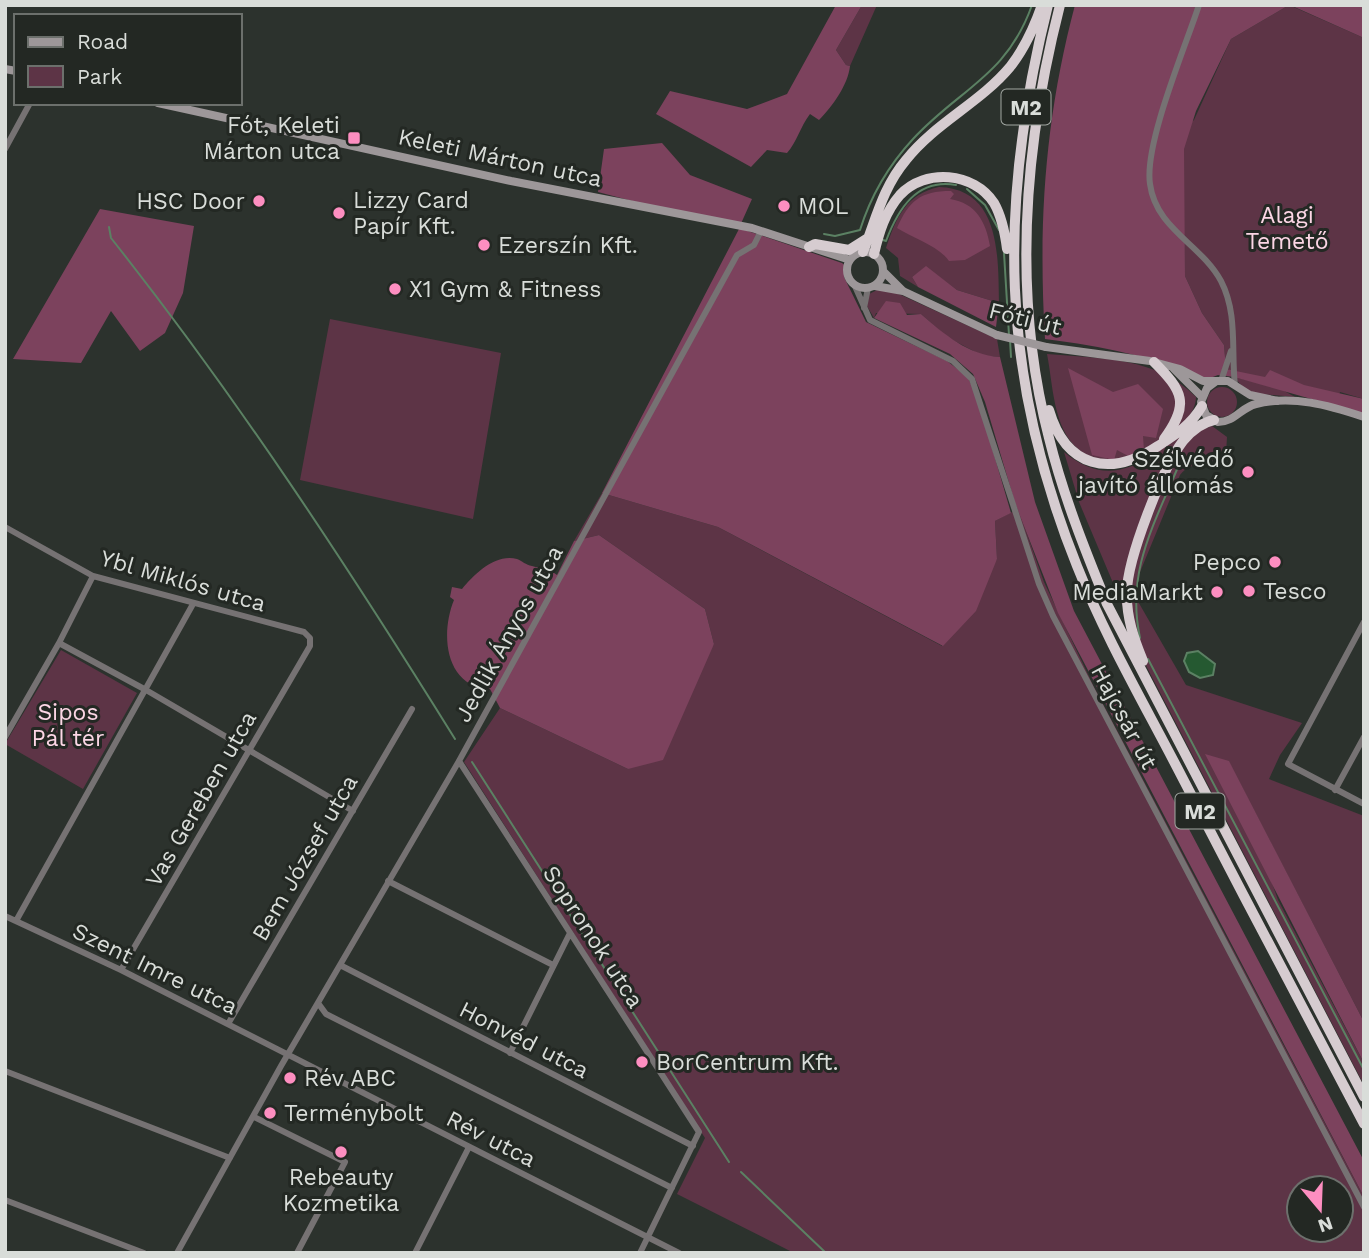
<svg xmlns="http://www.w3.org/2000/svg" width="1369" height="1258" viewBox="0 0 1369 1258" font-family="'Work Sans',sans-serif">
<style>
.green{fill:#5d3446;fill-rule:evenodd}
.forest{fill:#7c425d}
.water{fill:#255931;stroke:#5b8163;stroke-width:2}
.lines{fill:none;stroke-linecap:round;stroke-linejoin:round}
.stream{stroke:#5b8163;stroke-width:2}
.street{stroke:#767273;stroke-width:6}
.secondary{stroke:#9d9799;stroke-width:8}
.highway{stroke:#d6ccd0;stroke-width:10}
.secondary-bridge{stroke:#9d9799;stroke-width:8}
.poi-dot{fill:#fd8ec0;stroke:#232823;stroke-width:2.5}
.labels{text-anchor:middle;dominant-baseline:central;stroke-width:6;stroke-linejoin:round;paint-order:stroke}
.shield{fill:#232823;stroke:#a2a7a2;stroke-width:2}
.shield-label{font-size:21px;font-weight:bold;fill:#d9ddd9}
.poi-label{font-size:23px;fill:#d9ddd9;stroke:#232823;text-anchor:start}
.street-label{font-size:23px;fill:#d9ddd9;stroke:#232823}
.park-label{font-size:23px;fill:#fcd6e5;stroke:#232823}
</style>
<rect width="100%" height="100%" fill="#2c322d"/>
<path class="green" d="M862 5H877L850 66 846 65 836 50Z
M1289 5 1364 38V399L1340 392 1336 403 1226 369 1224 345 1202 313 1185 276 1184 230 1163 146 1194 120 1231 39Z
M939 187C1001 189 998 257 999 303L957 290 926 267 912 277 918 287 900 276 898 258 886 248C896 218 906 194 939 187Z
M881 288 901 295 997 339 1000 357 983 356 947 337 921 314 876 313 874 318 867 306 869 294Z
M330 319 501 353 473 519 300 480Z
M1047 354C1101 359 1155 356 1196 397 1195 428 1146 454 1118 461 1105 464 1087 457 1078 449 1053 428 1053 384 1047 354Z
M1234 377 1279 388 1295 397 1248 393Z
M1207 402a15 15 0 1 1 30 0a15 15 0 1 1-30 0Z
M1212 426 1227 437 1226 454C1212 465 1191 460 1180 475L1138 577 1136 598 1186 685 1302 723 1280 755 1269 779 1364 816V1022L1229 762 1278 900 1364 1063V1085L1141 656C1135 634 1129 609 1131 586 1133 556 1169 462 1189 439 1196 432 1202 429 1212 426Z
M1188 429 1157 484 1124 609 1079 502 1064 452C1112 492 1148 460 1188 429Z
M602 493 718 527 942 646 997 559 995 521 1018 509 1044 582 1094 687 1364 1197V1253H794L677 1194 705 1138 464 762 500 708 628 769 714 644 705 609 599 535 574 541ZM1299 1188H1341V1230H1299Z
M61 650 137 693 83 789 5 744Z"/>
<path class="forest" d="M836 5H862L836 50 846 65 850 66C848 85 832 107 819 120L810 114C800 127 797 142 787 153L767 150 751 167 656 114 670 91 747 109 787 94Z
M1075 5H1289L1231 39 1196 111 1184 149 1185 276 1202 313 1224 345 1226 369 1265 377 1270 370 1304 385 1364 399V414L1234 377 1218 375 1205 380C1150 355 1105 347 1045 339 1038 223 1045 118 1075 5Z
M1290 5H1364V38Z
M662 143 690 175 752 199 739 228 842 263 847 267 844 277 866 322 947 361 968 377 979 403 1011 513 995 521 997 559 976 611 943 646 718 527 602 493 739 229 598 192 604 149Z
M951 191 954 194 950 199C976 203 986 222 990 246L965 260 949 261C940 247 913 238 897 228 909 201 920 191 951 191Z
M100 209 194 226 183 293 165 333 140 351 111 311 81 363 13 359Z
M926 266 957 290 999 303 996 327 918 287 912 277Z
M886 301 900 303 907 315 921 314C944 334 968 355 1000 357L1035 502 1074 611 1364 1161V1197L1058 613 1015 503 985 402 973 374 950 354 874 318Z
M1068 368 1113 392 1138 384 1163 409 1156 438 1143 436 1144 451 1130 457 1117 450 1114 460 1092 455Z
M599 535 705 609 714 644 663 760 628 769 500 708 490 689C445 687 440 634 454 600L450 597 452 587 462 589C474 574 496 553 517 559 522 561 526 565 532 566 542 569 548 568 557 575L574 541Z
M1205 754 1229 761 1364 1022V1063Z"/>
<path class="water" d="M1198 651 1215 664 1213 675 1200 678 1189 672 1184 661 1187 653Z"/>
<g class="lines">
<path class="stream" d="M967 189 985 205 999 230
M109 227 111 238C237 397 348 567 455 739
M824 234 835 236 860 230C871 195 888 166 913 139 959 89 1007 76 1032 5
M883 240 886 241C898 209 917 178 956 185
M1004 253 1009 335
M1010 340 1011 357
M1140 638C1126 572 1153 527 1178 467
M1148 659 1364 1070
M472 762 729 1162
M741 1172 826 1253"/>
<path class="street" d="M1199 5C1185 48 1144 144 1150 184 1156 229 1201 244 1221 281 1238 314 1231 350 1235 386
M5 149 30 103
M854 284 870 320 953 361 972 379 1039 584 1053 616 1364 1207
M864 308 868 288
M1221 381 1231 351
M5 527 93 576 304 632 310 638V646L121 970
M1364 622 1288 764 1364 804
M59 643 146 690 353 811
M5 737 59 643 93 576
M459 761 699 1132 640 1253
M1335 790 1364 737
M388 881 553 965
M5 916 121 970 679 1253
M16 921 193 604
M340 965 693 1146
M318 1003 326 1014 672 1188
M228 1024 412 709
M510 1053 570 933
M5 1071 230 1158
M254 1117 345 1162 297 1253
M5 1200 144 1253
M177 1253 281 1066 459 761 737 255 754 245 761 231
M415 1253 469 1147"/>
<path class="secondary" d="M5 69 16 71
M158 103 511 181 752 228 850 260
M847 270a18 18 0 1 1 36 0a18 18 0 1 1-36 0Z
M884 272 903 291 997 335
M875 286 903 291
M1046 347 1150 361 1180 369 1203 381H1228L1250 395 1278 401
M1174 369 1202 397
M1215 382 1207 388 1201 402 1206 415 1218 422C1235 422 1240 408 1256 404 1293 395 1328 405 1364 417"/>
<path class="highway" d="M1048 5C998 204 1000 374 1077 566 1106 639 1146 707 1182 777 1242 893 1303 1009 1364 1124
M1060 5C1024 146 1012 296 1049 438 1063 495 1085 550 1107 604L1364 1097
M809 247 815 244 849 250 868 238
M863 252C876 219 883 187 906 160 935 123 980 103 1010 67 1025 48 1034 28 1042 5
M874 254C879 233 885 212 900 195 925 168 974 172 994 203 1002 217 1005 233 1007 249
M1154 362C1183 391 1190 404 1164 439
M1049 410C1066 468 1110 478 1158 446 1175 435 1191 425 1202 406
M1143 661C1134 639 1126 617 1127 592 1127 559 1163 467 1183 441 1191 431 1200 423 1214 420"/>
<path class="secondary-bridge" d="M997 335 1046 347"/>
</g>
<g class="poi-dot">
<rect x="347" y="131" width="14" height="14" rx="3.5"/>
<circle cx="259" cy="201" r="7"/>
<circle cx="784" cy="206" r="7"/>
<circle cx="339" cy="213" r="7"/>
<circle cx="484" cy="245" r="7"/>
<circle cx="395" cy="289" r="7"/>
<circle cx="1248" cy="472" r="7"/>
<circle cx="1275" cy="562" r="7"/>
<circle cx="1249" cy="591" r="7"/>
<circle cx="1217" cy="592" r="7"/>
<circle cx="642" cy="1062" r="7"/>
<circle cx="290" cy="1078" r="7"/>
<circle cx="270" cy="1113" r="7"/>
<circle cx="341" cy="1152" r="7"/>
</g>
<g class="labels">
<g class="shield">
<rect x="1001.5" y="89.5" width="49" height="35" rx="5"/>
<rect x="1175.5" y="793.5" width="49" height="35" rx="5"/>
</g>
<g class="shield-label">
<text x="1026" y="107">M2</text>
<text x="1200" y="811">M2</text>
</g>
<g class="poi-label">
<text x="340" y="125" text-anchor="end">Fót, Keleti<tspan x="340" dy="26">Márton utca</tspan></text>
<text x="353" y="200">Lizzy Card<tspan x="353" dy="26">Papír Kft.</tspan></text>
<text x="245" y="201" text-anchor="end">HSC Door</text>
<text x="798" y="206">MOL</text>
<text x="498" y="245">Ezerszín Kft.</text>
<text x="409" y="289">X1 Gym &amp; Fitness</text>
<text x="1234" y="459" text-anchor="end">Szélvédő<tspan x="1234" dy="26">javító állomás</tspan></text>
<text x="1261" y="562" text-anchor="end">Pepco</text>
<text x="1263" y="591">Tesco</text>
<text x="1203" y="592" text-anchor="end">MediaMarkt</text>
<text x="656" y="1062">BorCentrum Kft.</text>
<text x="304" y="1078">Rév ABC</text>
<text x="284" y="1113">Terménybolt</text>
<text x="341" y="1177" text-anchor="middle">Rebeauty<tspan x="341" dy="26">Kozmetika</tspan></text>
</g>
<g class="street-label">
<text transform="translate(500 158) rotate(12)">Keleti Márton utca</text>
<text transform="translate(1025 319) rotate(14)">Fóti út</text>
<text transform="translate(183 581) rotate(16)">Ybl Miklós utca</text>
<text transform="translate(509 634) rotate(-61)">Jedlik Ányos utca</text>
<text transform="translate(1124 717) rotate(62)">Hajcsár út</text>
<text transform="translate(201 799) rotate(-60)">Vas Gereben utca</text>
<text transform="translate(305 858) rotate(-60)">Bem József utca</text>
<text transform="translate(593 937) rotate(57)">Sopronok utca</text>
<text transform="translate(155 969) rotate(26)">Szent Imre utca</text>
<text transform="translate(524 1040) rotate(27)">Honvéd utca</text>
<text transform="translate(491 1139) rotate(27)">Rév utca</text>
</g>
<g class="park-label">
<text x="1287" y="215">Alagi<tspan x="1287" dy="26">Temető</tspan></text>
<text x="68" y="712">Sipos<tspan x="68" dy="26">Pál tér</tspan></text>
</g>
</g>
<rect width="1369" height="1258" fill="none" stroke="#d9ddd9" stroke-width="14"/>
<rect x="14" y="14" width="228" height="91" fill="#232823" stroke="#6c706c" stroke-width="2"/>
<rect x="28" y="37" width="35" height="10" fill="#9d9799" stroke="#6c706c" stroke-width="2"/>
<text x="77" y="49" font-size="21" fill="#d9ddd9">Road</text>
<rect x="28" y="66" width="35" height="21" fill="#5d3446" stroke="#6c706c" stroke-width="2"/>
<text x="77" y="84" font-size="21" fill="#d9ddd9">Park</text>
<g transform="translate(1320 1209) rotate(161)"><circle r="33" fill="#232823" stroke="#6c706c" stroke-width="2"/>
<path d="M0-5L12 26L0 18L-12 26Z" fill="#fd8ec0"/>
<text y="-10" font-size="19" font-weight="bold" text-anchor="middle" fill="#d9ddd9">N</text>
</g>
</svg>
